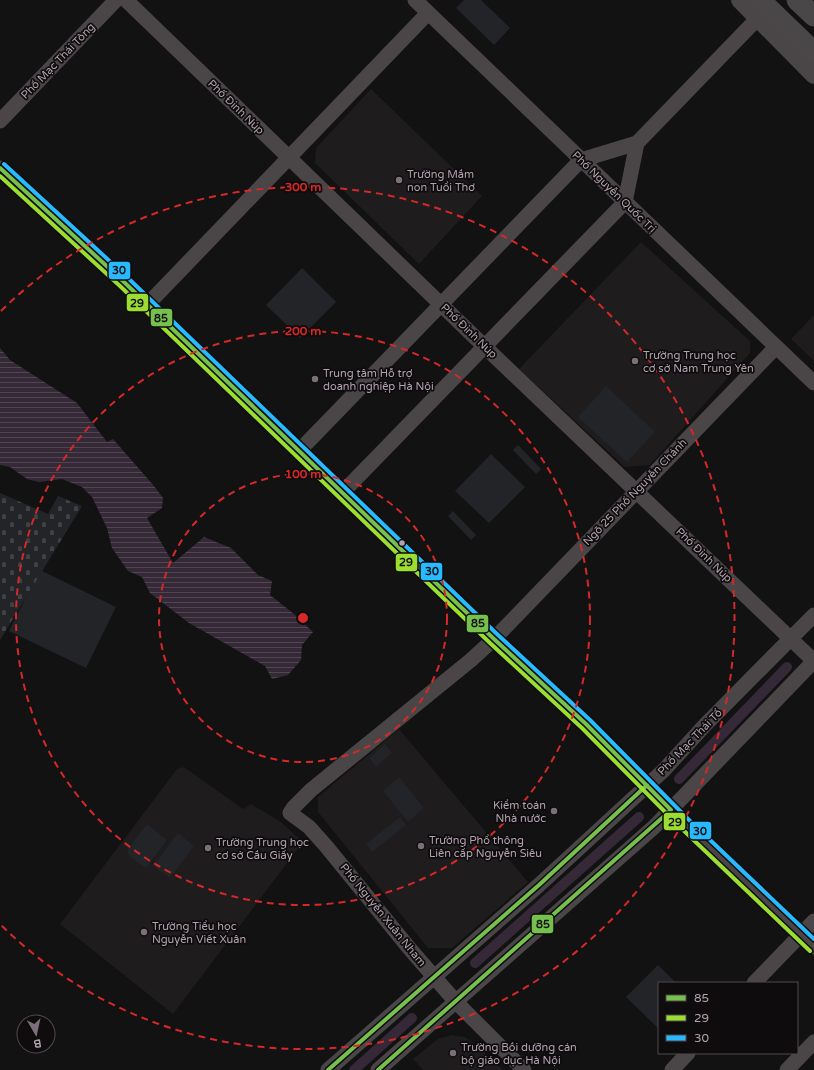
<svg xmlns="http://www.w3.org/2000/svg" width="814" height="1070" viewBox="0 0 814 1070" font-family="'Varela Round',sans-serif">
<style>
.built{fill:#1e1c1d}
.green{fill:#222428}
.cemetery{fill:url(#cemetery-stones)}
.water{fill:url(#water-rules)}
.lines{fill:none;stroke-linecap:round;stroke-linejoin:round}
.canal{stroke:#362937;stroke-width:10}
.minor{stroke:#4a4648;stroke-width:15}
.major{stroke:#4a4648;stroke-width:18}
.highway{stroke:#4a4748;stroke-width:21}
.bus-1-casing{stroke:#0e0c0d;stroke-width:7}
.bus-2-casing{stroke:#0e0c0d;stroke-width:7}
.bus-3-casing{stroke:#0e0c0d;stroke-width:7}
.bus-1{stroke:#76c04d;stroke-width:4}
.bus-2{stroke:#9cdd31;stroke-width:4}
.bus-3{stroke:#27baff;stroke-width:4}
.ring{fill:none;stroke:#d62828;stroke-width:2;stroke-dasharray:7 5}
.poi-dot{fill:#7b7079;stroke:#0e0c0d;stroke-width:1.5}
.bus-dot{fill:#b3a3b0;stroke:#0e0c0d;stroke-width:1.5}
.labels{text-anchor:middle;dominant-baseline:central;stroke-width:3.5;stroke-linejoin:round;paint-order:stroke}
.street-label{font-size:11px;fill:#b3a3b0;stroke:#0e0c0d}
.poi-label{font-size:11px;fill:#b3a3b0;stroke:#0e0c0d;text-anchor:start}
.centre{fill:#d62828;stroke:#0e0c0d;stroke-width:2}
.ring-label{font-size:12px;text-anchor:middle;font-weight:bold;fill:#d62828;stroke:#0e0c0d;stroke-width:3.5;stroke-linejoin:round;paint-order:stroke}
.line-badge{stroke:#0e0c0d;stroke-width:1.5}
.pale-badge-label{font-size:11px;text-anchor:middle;font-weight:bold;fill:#111}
</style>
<defs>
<pattern id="cemetery-stones" width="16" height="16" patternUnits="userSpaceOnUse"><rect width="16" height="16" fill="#222428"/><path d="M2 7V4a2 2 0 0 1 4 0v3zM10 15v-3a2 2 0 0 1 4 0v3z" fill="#404145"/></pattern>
<pattern id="water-rules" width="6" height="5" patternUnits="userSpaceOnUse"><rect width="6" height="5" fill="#362937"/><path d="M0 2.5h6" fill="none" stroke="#514551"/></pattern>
</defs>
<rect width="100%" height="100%" fill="#121212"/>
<path class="built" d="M371 89 482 196 419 264 315 163 316 148Z
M641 242 750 341V353L650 465 625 467 519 369Z
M814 315V361L791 339Z
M399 729 528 882 452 948H428L318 812V797Z
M184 767 243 809 251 804 281 822 303 842 173 1014 60 924 177 769Z
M452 1035 465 1037 478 1046 503 1070H423L413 1059 438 1039Z"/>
<path class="green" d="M464 0H481L510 28 494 45 456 8Z
M302 268 336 302 300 338 266 305Z
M606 386 655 432 627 462 578 417Z
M518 445 541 469 536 474 513 450Z
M491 454 525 487 489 523 455 491Z
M453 511 476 535 471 540 448 516Z
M40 570 116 607 86 668 9 631Z
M385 744 392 753 376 767 369 758Z
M399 777 424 808 408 822 383 791Z
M400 817 406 825 372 852 366 844Z
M147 824 167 840 146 868C139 863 129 859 127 850Z
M178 833 194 846 170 878 153 866Z
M658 965 676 983H659V1029L626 997Z"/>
<path class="cemetery" d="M0 493 48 514 58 496 82 506 0 640Z"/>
<path class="water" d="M0 348 10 360 77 403 107 442 113 439 154 486 163 498 162 508 147 518 173 563 204 537 231 548 258 575 272 581 270 595 294 614 313 632 302 645 301 660 288 675 272 679 265 666 189 623 150 593 142 577 128 571 112 548 107 528 92 497 82 487 62 479 39 482 27 479 10 467 0 465Z"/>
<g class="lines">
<path class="canal" d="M679 779 787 667
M475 963 639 817
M354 1070 412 1018"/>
<path class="minor" d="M126 0 484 346 814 661
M415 0 814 383
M0 121 116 0
M0 168 124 282 494 639 586 724 684 823 814 947
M147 305 428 13
M299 451 581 160 637 143 758 18
M343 492 625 202 637 143
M754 983 814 921
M328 1070 539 885 664 770 705 725 814 615
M378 1070 654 827 814 661
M524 1070 456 1002 409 948 326 846 309 827 290 813 294 807 311 790 471 660 494 639 776 347
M672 1070 688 1053
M787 1070 814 1042"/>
<path class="major" d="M740 0 814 75"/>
<path class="highway" d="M760 0 814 52
M797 0 814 16"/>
<g class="bus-1-casing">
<path id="bus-1" d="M0 168 124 282 494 639 586 724 671 810 378 1070
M328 1070 539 885 647 785"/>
</g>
<g class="bus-2-casing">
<path id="bus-2" d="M0 176 120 286 490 643 582 728 680 827 810 951"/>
</g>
<g class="bus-3-casing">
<path id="bus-3" d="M4 164 128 278 498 635 590 720 688 819 814 939"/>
</g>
<use href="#bus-1" class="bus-1"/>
<use href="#bus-2" class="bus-2"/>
<use href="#bus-3" class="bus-3"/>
</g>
<g class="ring">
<circle cx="303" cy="618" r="144"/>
<circle cx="303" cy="618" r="287"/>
<path d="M1 311A431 431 0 1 1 1 925"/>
</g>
<g class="poi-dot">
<circle cx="399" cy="180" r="4"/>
<circle cx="635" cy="361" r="4"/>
<circle cx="315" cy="379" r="4"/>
<circle cx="554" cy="811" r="4"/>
<circle cx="421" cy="846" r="4"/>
<circle cx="208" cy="848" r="4"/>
<circle cx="144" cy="932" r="4"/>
<circle cx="453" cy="1053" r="4"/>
</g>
<circle class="bus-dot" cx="402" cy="543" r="3.5"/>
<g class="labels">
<g class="street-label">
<text transform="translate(58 61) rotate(-46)">Phố Mạc Thái Tông</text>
<text transform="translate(236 107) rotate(44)">Phố Đinh Núp</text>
<text transform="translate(614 192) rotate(44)">Phố Nguyễn Quốc Trị</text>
<text transform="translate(469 331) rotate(44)">Phố Đinh Núp</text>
<text transform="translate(635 492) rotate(-46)">Ngõ 25 Phố Nguyễn Chánh</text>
<text transform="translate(704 555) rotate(44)">Phố Đinh Núp</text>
<text transform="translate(690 742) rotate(-46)">Phố Mạc Thái Tổ</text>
<text transform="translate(383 915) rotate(51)">Phố Nguyễn Xuân Nham</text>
</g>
<g class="poi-label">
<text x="407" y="174">Trường Mầm<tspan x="407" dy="13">non Tuổi Thơ</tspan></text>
<text x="643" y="355">Trường Trung học<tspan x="643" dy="13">cơ sở Nam Trung Yên</tspan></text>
<text x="323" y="373">Trung tâm Hỗ trợ<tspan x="323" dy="13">doanh nghiệp Hà Nội</tspan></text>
<text x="546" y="805" text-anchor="end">Kiểm toán<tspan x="546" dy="13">Nhà nước</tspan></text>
<text x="429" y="840">Trường Phổ thông<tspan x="429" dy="13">Liên cấp Nguyễn Siêu</tspan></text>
<text x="216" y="842">Trường Trung học<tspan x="216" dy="13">cơ sở Cầu Giấy</tspan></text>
<text x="152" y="926">Trường Tiểu học<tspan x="152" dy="13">Nguyễn Viết Xuân</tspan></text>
<text x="461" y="1047">Trường Bồi dưỡng cán<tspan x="461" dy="13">bộ giáo dục Hà Nội</tspan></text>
</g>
</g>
<circle cx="303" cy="618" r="6" class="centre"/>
<g class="ring-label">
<text x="303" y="191">300 m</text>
<text x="303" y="335">200 m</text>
<text x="303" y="478">100 m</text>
</g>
<g class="line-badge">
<rect x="108" y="261" width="23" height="19" rx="4" fill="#27baff"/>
<rect x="126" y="293" width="23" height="19" rx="4" fill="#9cdd31"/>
<rect x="150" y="308" width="23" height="19" rx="4" fill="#76c04d"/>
<rect x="395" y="553" width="23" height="19" rx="4" fill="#9cdd31"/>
<rect x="420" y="562" width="23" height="19" rx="4" fill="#27baff"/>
<rect x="466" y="614" width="23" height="19" rx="4" fill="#76c04d"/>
<rect x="663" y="812" width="23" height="19" rx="4" fill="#9cdd31"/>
<rect x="689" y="821" width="23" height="19" rx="4" fill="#27baff"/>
<rect x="531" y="914" width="23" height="20" rx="4" fill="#76c04d"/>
</g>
<g class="pale-badge-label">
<text x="119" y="274">30</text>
<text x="137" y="307">29</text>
<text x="161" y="322">85</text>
<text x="406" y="566">29</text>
<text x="432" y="575">30</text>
<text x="478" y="627">85</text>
<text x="675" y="826">29</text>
<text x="700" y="835">30</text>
<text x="543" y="928">85</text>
</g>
<rect x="658" y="982" width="140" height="72" fill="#0e0c0d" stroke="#50484e"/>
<rect x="666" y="995" width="20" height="6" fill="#76c04d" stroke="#50484e"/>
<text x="694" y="1002" font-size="12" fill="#b3a3b0">85</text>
<rect x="666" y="1015" width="20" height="6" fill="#9cdd31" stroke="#50484e"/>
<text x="694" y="1022" font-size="12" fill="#b3a3b0">29</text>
<rect x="666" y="1035" width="20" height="6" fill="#27baff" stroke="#50484e"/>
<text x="694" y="1042" font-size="12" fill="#b3a3b0">30</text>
<g transform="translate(36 1034) rotate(171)"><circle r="19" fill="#0e0c0d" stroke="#50484e"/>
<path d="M0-3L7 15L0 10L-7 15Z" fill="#7b7079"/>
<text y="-6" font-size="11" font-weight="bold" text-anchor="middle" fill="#b3a3b0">B</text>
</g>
</svg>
